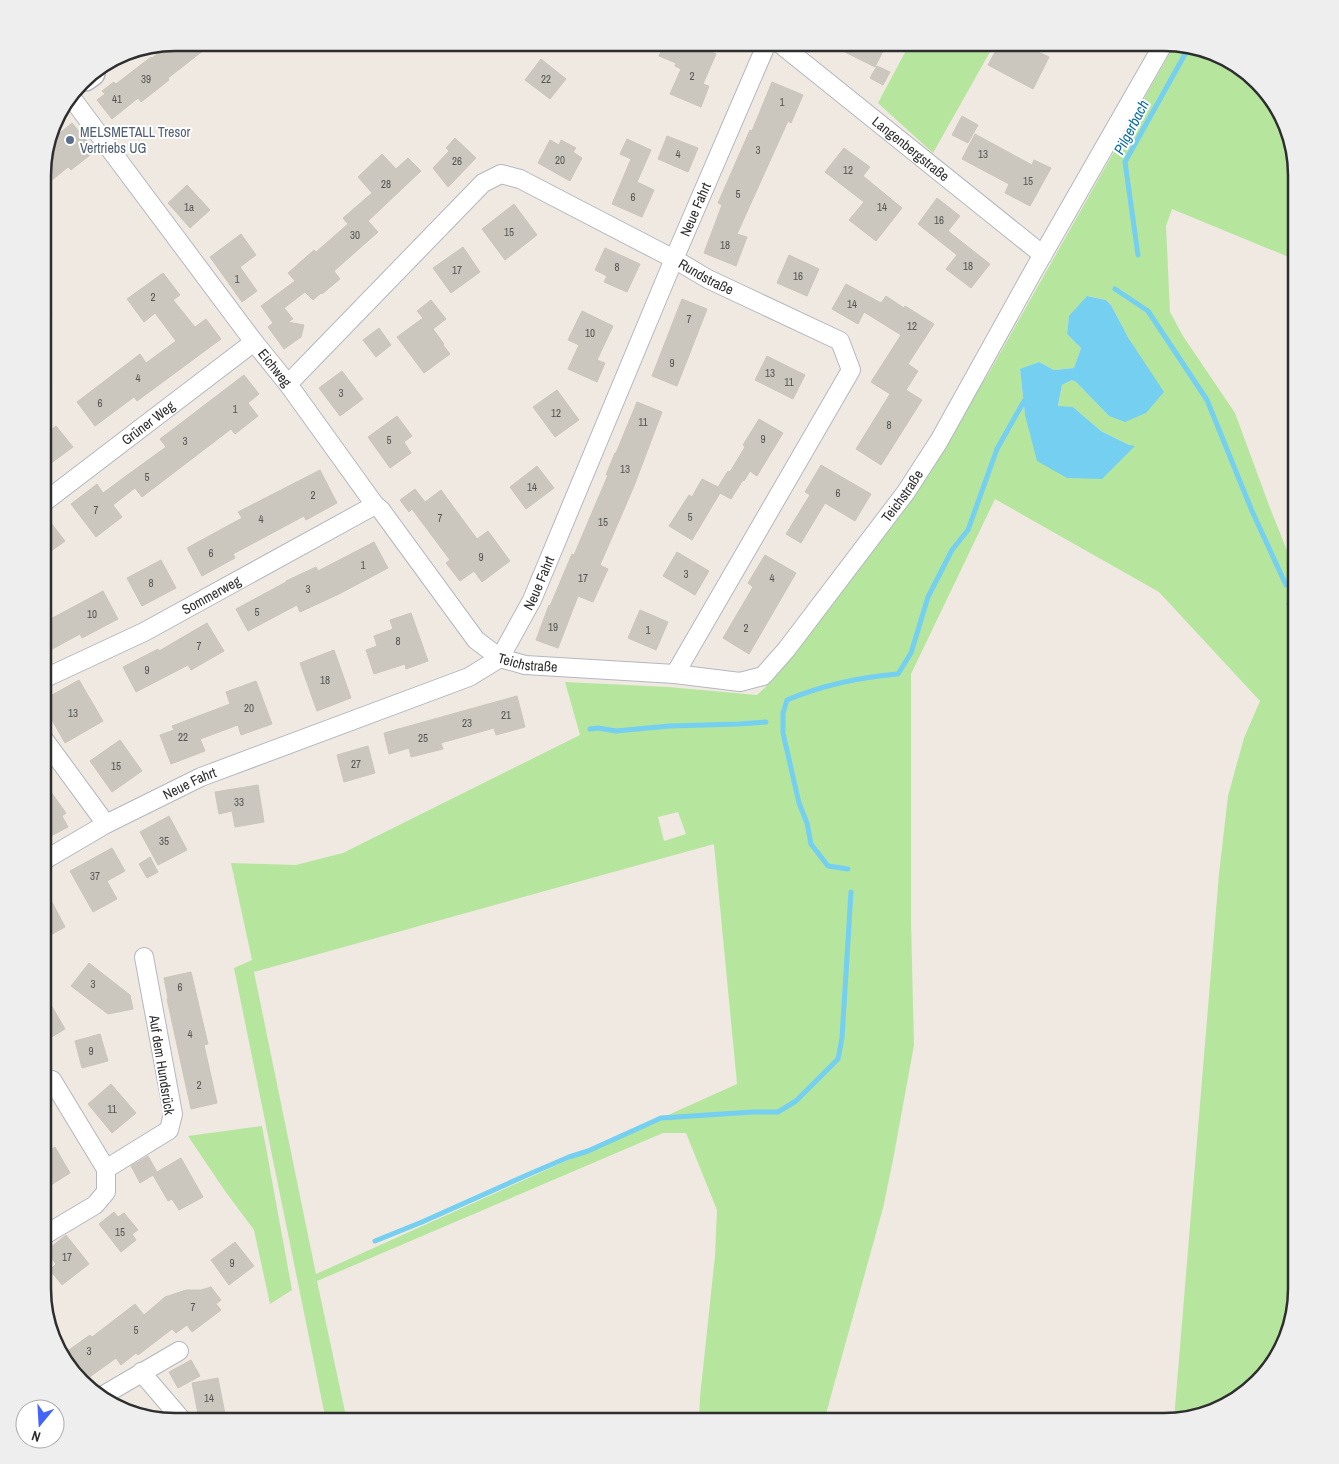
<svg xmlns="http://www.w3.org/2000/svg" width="1339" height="1464" viewBox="0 0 1339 1464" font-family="'Archivo Narrow',sans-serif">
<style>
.green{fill:#b6e59e;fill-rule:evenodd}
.water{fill:#75cff0}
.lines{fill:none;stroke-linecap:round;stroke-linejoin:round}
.stream{stroke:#75cff0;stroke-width:5}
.building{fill:#cbc7bf;stroke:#cbc5ba}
.street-casing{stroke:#b4b7c1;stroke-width:20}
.secondary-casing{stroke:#b4b7c1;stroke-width:28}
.street{stroke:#fff;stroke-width:18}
.secondary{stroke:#fff;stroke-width:25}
.service-dot{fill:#5c6f8a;stroke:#fff;stroke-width:2}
.labels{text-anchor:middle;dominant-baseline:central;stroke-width:4;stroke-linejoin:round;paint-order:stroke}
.number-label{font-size:11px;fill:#555452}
.service-label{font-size:14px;fill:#4e5e75;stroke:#fff;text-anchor:start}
.street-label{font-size:14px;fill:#2e2e2e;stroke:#fff}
.water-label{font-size:15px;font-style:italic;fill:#0d6fa3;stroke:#fff}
.rim{fill:none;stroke:#2e2e2e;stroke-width:2.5}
</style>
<rect width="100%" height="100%" fill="#efe9e1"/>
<path class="green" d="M910 43H995L933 153 878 103Z
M1175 44 1223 56 1269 94 1289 132 1296 175V260L1172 209 1166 226 1170 312 1183 336 1235 413 1270 508 1296 573V1289L1283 1348 1245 1394 1207 1414 1174 1420 1219 874 1228 796 1244 738 1260 701 1159 592 995 499 911 674V922L914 1045 893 1160 883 1208 824 1421H699L700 1397 715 1256 717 1210 686 1133H663L317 1281 347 1421H326L234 968 252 960 231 863 296 865 343 853 580 735 565 682 668 687 757 695 773 680 914 493 990 371ZM1088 296 1106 300 1111 305 1129 339 1109 416 1076 382 1072 380 1062 385 1058 407H1073L1101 431 1129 445 1025 415 1020 370 1039 362 1054 370 1074 368 1081 348 1067 334 1069 317ZM678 812 686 834 664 841 658 817ZM714 844 737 1084 316 1274 254 972Z
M262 1126 292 1290 270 1304 254 1230 225 1191 188 1136Z"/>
<path class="water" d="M1087 296 1106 300 1111 305 1129 339 1164 392 1146 413 1125 422 1109 416 1076 382 1072 380 1062 385 1058 406 1073 407 1101 431 1129 445 1135 446 1102 479 1067 478 1037 461 1025 415 1020 369 1039 362 1054 370 1074 368 1081 348 1067 334 1069 316Z"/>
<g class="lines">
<path class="stream" d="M1138 255 1125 162 1189 47
M1115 289 1148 311 1207 400 1252 511 1286 585
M1289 604 1295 632
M590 729 598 728 616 731 669 726 739 724 766 722
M848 869 828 866 811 844 807 823 799 803 783 733V713L787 700C823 685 860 677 898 674L911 653 928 597 952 550 968 530 997 449 1024 401
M375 1241 422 1222 534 1172 569 1157 588 1151 661 1118 753 1112H778L796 1101 838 1059 842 1038 851 892"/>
</g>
<path class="building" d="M175 42 213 43 168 78 169 80 141 102 138 98 112 119 97 100 105 94 102 91 114 82 116 84 151 57 152 58 170 44Z
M665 43H689L716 54 703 84 709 86 701 107 670 94 681 69 675 66 676 63 659 56Z
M827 43H887L875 67Z
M1000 43H1041L1036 51 1049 57 1033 89 988 65Z
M541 59 566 79 550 99 525 80Z
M877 66 890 72 883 85 870 78Z
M772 82 803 95 791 123 788 121 737 234 747 237 736 266 704 253 722 205 718 203 750 130 752 131Z
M962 116 978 125 968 143 952 135Z
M72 123 95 151 71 170 68 167 52 180 43 169 49 142Z
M975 134 1032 165 1034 160 1051 168 1030 206 1005 193 1009 184 962 159Z
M667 136 698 148 688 172 658 159Z
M455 138 476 158 448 187 433 168 449 151 446 148Z
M627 139 651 150 637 182 654 190 642 217 612 204 631 159 620 154Z
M550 140 559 145 561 140 576 148 573 152 582 158 570 181 538 163Z
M844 148 870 167 863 176 902 208 876 241 849 220 864 202 825 172Z
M382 154 396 169 408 158 421 171 368 221 378 232 334 271 340 279 322 294 321 293 313 300 305 292 284 308 293 319 288 322 304 325 301 337 284 349 268 327 273 323 261 306 295 281 288 273 314 250 316 252 348 224 343 218 372 193 358 177Z
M187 185 210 210 190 228 168 203Z
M937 198 960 216 948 231 990 264 971 288 946 269 957 255 918 224Z
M514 204 537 235 505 260 482 229Z
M241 234 256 255 240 267 257 291 242 302 210 257Z
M463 247 480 272 451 293 433 268Z
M605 248 640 264 627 292 604 282 607 276 595 270Z
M789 255 819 269 807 296 777 283Z
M163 273 180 295 173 300 195 327 206 319 221 339 137 401 134 397 95 426 77 402 140 354 146 363 176 341 155 313 144 322 127 299Z
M846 284 881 303 886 296 904 308 905 306 934 324 908 364 918 371 906 390 922 400 881 465 856 449 890 394 871 382 901 335 864 312 858 324 832 309Z
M682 299 707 309 677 386 652 376Z
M431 300 446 319 433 329 444 344 443 345 450 354 424 373 397 337 423 318 417 311Z
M582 311 613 326 597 360 605 363 597 382 568 369 579 345 568 340Z
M379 328 391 345 376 357 363 340Z
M767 356 805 375 793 399 755 380Z
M342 371 363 399 340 416 319 388Z
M244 375 259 394 248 403 258 416 235 434 231 429 142 497 135 488 113 505 122 517 96 537 71 504 97 484 103 493 126 476 166 447 160 439Z
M557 390 579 420 555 437 533 407Z
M637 402 662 412 634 486 600 565 608 569 593 602 578 596 558 648 536 640 549 605 550 606 572 554 574 555 608 475H606L615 453H616Z
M397 416 412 436 404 442 411 453 390 468 368 437Z
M759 419 783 433 757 476 750 471 744 481 743 480 731 499 720 493 692 540 669 526 689 495 692 497 702 479 718 487 728 471 730 472 745 447 743 445Z
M56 426 73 447 43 469V436Z
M821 465 871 494 855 521 825 503 801 543 786 534 810 495 805 492Z
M537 466 554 488 526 509 510 487Z
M320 470 337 503 306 520 304 516 233 554 235 558 202 576 187 548 242 518 238 512Z
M415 489 425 502 441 490 477 539 488 531 510 561 482 582 474 571 460 581 446 563 450 560 412 509 409 512 400 500Z
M51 523 65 541 43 557V529Z
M374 542 388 568 339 594 300 612 297 605 248 631 236 609 286 582V581L316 567 318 571Z
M677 552 709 571 695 595 663 576Z
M765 555 796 573 749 654 723 638 753 587 748 583Z
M161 560 176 588 142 606 127 578Z
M103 591 118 619 82 638 80 634 43 654V623Z
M640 610 668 622 656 650 628 638Z
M411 613 428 661 406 669 405 664 374 674 366 650 377 646 374 636 393 629 390 620Z
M207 623 224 651 191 670 188 665 136 692 123 667 158 649 159 651Z
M334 650 351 698 317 711 300 663Z
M79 680 103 721 65 743 43 704V700Z
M256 681 272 724 241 735 238 725 200 739 205 751 171 764 160 735 174 730 172 726 230 704 226 692Z
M517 696 525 727 496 735 494 728 441 743 443 749 411 757 409 748 389 754 384 733Z
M120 740 142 771 112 792 90 761Z
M368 746 375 773 344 782 337 755Z
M43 781 66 813 62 816 68 827 47 838 43 830Z
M258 785 264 822 235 827 232 811 219 814 215 792Z
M169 816 187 850 158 865 140 832Z
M112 848 125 871 107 881 117 899 93 912 70 871Z
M150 857 158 872 147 878 139 864Z
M43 885 65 927 43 939Z
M89 963 130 995 133 1009 108 1014 71 986Z
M191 972 208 1044 204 1045 217 1103 191 1109 167 999 168 998 164 978Z
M43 991 65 1029 43 1042Z
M100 1034 108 1061 82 1068 75 1041Z
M111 1084 136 1113 112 1133 88 1104Z
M55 1147 70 1173 43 1190V1155Z
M148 1156 157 1172 181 1158 203 1197 179 1210 172 1199 168 1201 153 1175 140 1183 131 1166Z
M114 1212 118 1217 124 1213 138 1230 132 1234 136 1240 121 1252 99 1224Z
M66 1235 89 1264 62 1285 50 1270 56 1264 46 1251Z
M235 1242 254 1266 229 1285 211 1260Z
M211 1287 221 1300 216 1304 221 1310 192 1332 187 1325 176 1333 172 1329 138 1355 136 1353 121 1365 116 1358 84 1381 70 1370 62 1355 90 1335 92 1337 135 1304 144 1315 165 1297 186 1290H201Z
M191 1360 200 1376 178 1388 169 1372Z
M218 1378 225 1414 199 1419 192 1383Z"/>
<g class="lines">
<g class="street-casing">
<g id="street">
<path id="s1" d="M779 43 1043 255"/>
<path id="s2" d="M71 97 254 342 288 384 375 505 381 510 476 640 500 658 525 665 675 674 740 682 763 676 786 650 906 492 939 441 1034 270 1164 43"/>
<path id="s3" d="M288 384 483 183 501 174 520 179 674 259 708 279 840 341 851 370 675 674"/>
<path id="s4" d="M43 503 254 342"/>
<path id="s5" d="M43 679 144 632 375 505"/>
<path d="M43 738 106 824"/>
<path id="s6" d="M43 861 106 824 201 777 469 677 500 658 532 600 674 259 767 43"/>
<path d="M106 1169 169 1130 173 1114 144 957"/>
<path d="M43 1236 95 1205 106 1192V1169L52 1080 43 1078"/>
<path d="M141 1372 183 1421"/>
<path d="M102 1396 179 1351"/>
</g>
</g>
<g class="secondary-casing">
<path id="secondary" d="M85 78 92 73"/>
</g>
<use href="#street" class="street"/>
<use href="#secondary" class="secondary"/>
</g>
<circle class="service-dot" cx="70" cy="140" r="5"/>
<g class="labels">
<g class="number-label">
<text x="692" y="76">2</text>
<text x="146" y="79">39</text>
<text x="546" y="79">22</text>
<text x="117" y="99">41</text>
<text x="782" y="102">1</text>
<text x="758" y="150">3</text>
<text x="678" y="154">4</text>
<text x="983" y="154">13</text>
<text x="560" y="160">20</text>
<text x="457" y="161">26</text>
<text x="848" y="170">12</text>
<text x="1028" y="181">15</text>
<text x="386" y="184">28</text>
<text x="738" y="194">5</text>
<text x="633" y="197">6</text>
<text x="189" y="207">1a</text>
<text x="882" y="207">14</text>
<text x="939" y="220">16</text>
<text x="509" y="232">15</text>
<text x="355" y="235">30</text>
<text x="725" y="245">18</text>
<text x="968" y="266">18</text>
<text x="617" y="267">8</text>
<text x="457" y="270">17</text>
<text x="798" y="276">16</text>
<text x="237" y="279">1</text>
<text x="153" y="297">2</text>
<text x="852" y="304">14</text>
<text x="689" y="319">7</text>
<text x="912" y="326">12</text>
<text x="590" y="333">10</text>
<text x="672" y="363">9</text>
<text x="770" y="373">13</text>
<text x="138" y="378">4</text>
<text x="789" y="382">11</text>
<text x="341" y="393">3</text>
<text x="100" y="403">6</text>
<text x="235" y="409">1</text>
<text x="556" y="413">12</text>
<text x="643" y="422">11</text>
<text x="889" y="425">8</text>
<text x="763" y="439">9</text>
<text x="389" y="440">5</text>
<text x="185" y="441">3</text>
<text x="625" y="469">13</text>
<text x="147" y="477">5</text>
<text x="532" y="487">14</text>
<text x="838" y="493">6</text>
<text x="313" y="495">2</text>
<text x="96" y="510">7</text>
<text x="690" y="517">5</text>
<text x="440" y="518">7</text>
<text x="261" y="519">4</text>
<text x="603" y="522">15</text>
<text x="211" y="553">6</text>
<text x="481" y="557">9</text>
<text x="363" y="565">1</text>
<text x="686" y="574">3</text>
<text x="583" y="578">17</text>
<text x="772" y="578">4</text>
<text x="151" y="583">8</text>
<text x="308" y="589">3</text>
<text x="257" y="612">5</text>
<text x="92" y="614">10</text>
<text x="553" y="627">19</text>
<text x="746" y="628">2</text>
<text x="648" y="630">1</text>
<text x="398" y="641">8</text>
<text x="199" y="646">7</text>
<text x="147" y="670">9</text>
<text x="325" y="680">18</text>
<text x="249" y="708">20</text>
<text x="73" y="713">13</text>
<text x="506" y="715">21</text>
<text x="467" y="723">23</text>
<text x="183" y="737">22</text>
<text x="423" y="738">25</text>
<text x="356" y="764">27</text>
<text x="116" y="766">15</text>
<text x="239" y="802">33</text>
<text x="164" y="841">35</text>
<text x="95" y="876">37</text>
<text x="93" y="984">3</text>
<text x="180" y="987">6</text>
<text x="190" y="1034">4</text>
<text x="91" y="1051">9</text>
<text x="199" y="1085">2</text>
<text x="112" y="1109">11</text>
<text x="120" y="1232">15</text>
<text x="67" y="1257">17</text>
<text x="232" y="1263">9</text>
<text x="193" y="1307">7</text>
<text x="136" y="1330">5</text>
<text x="89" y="1351">3</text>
<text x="209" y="1398">14</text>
</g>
<g class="service-label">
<text x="80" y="132">MELSMETALL Tresor<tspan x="80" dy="16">Vertriebs UG</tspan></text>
</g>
<g class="street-label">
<text stroke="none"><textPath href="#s1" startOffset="169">Langenbergstraße</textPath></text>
<text stroke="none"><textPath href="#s6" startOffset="991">Neue Fahrt</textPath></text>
<text stroke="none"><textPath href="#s3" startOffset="530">Rundstraße</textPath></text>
<text stroke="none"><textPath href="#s2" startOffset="339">Eichweg</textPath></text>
<text stroke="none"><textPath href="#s4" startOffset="132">Grüner Weg</textPath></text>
<text stroke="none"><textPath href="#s2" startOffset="1201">Teichstraße</textPath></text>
<text stroke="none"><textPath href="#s6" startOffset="586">Neue Fahrt</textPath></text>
<text stroke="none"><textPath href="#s5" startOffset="188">Sommerweg</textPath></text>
<text stroke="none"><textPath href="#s2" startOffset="736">Teichstraße</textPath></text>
<text stroke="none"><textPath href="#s6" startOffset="166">Neue Fahrt</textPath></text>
<text transform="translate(162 1065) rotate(81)">Auf dem Hundsrück</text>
</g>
<g class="water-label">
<text transform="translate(1131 127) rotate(-63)">Pilgerbach</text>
</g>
</g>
<path d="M0 0H1339V1464H0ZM175 51H1164A124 124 0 0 1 1288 175V1289A124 124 0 0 1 1164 1413H175A124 124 0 0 1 51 1289V175A124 124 0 0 1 175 51Z" fill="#eee" fill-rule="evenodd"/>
<path class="rim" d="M175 51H1164A124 124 0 0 1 1288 175V1289A124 124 0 0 1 1164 1413H175A124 124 0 0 1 51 1289V175A124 124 0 0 1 175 51Z"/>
<g transform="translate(40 1424) rotate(198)"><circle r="24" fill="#ffffff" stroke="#ababab"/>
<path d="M0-4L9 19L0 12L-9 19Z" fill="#4264fb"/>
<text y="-8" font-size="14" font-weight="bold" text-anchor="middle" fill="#2e2e2e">N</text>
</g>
</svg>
